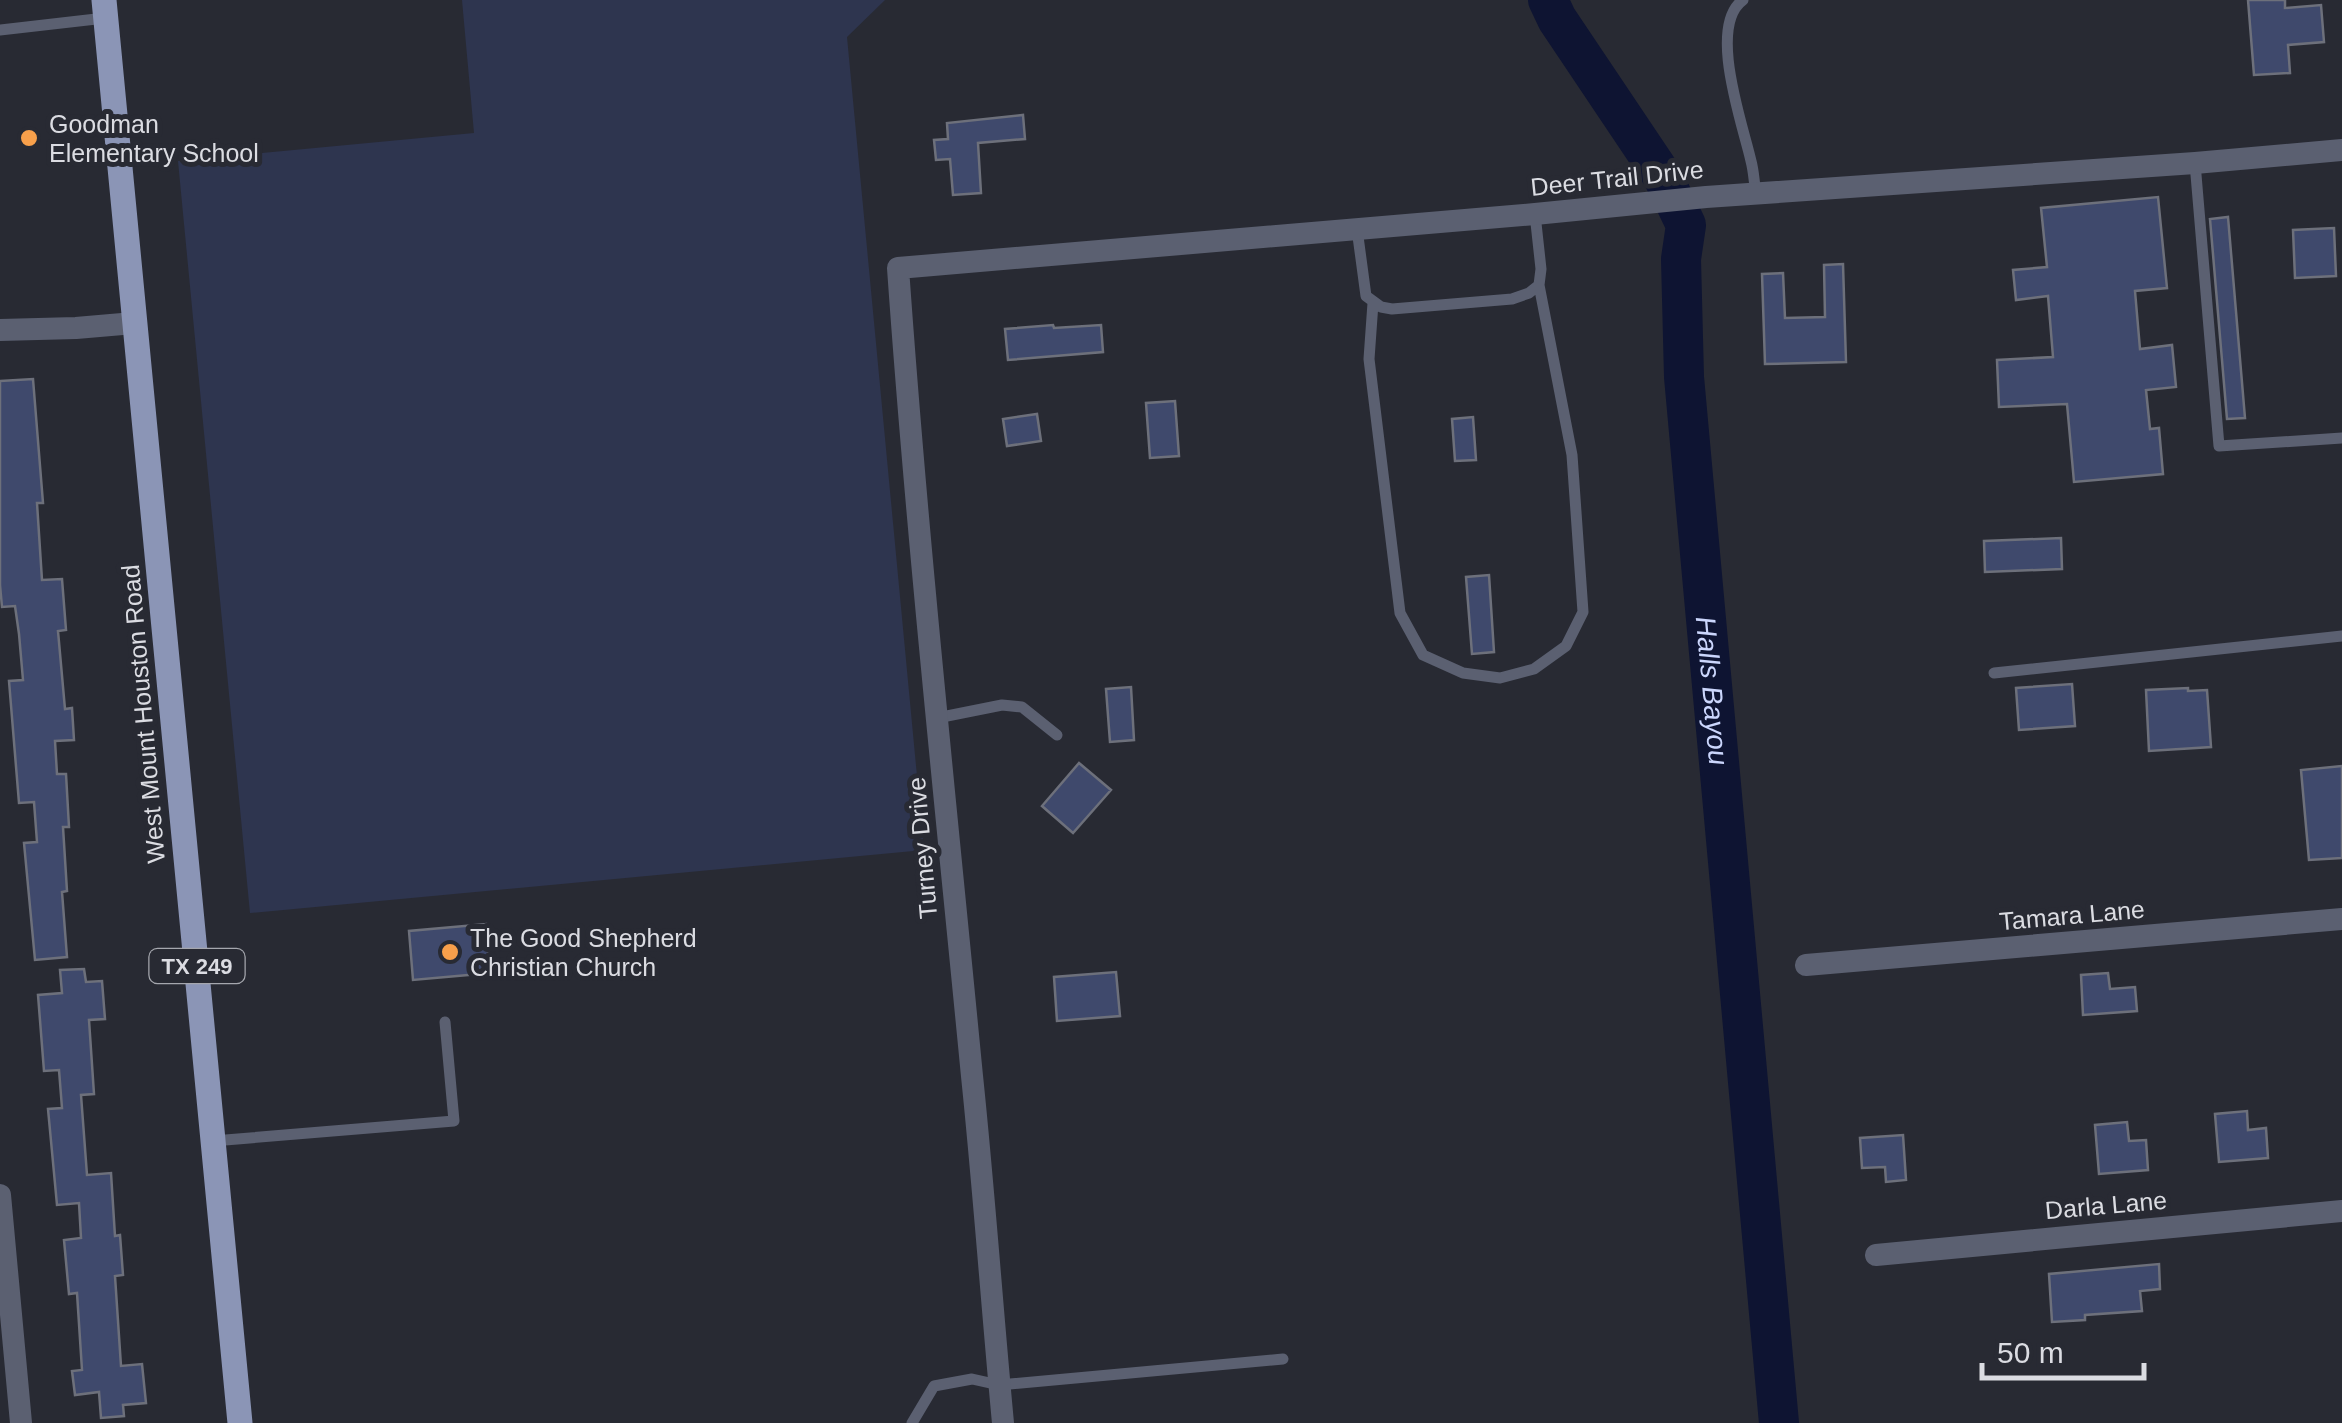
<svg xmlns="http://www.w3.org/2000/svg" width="2342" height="1423" viewBox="0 0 2342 1423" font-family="Arial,sans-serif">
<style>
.green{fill:#2e354f}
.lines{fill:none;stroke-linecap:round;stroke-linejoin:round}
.river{stroke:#0e1432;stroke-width:40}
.building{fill:#3f496c;stroke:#6d707b;stroke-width:2.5}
.service{stroke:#5b6071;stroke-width:11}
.minor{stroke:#5b6071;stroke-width:22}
.primary{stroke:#8b95b6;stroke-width:25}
.poi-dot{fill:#f8a04b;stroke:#282a33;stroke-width:4}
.labels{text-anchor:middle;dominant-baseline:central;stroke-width:10;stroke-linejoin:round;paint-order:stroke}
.shield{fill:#282a33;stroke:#a5a7ae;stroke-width:2.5}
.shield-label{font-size:22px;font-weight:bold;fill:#dbdce2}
.poi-label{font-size:25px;fill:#dbdce2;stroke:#282a33;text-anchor:start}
.street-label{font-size:25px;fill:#dbdce2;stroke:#282a33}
.water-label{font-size:28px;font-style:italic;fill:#cbd6fc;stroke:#282a33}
</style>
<rect width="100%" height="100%" fill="#282a33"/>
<path class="green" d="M462 0H885L847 37 924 850 250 913 178 161 474 133Z"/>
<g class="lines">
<path class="river" id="s1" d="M1548 0 1557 19 1663 177 1686 225 1681 259 1684 377 1779 1423"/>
</g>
<path class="building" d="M2248 0H2285V8L2321 5 2324 42 2288 45 2290 73 2254 75Z
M1023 115 1025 139 978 143 981 193 953 195 950 159 936 160 934 140 948 139 947 123Z
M2158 197 2167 288 2135 291 2140 349 2172 345 2176 387 2146 390 2150 429 2159 428 2163 474 2074 482 2067 404 1999 407 1997 360 2053 357 2048 296 2016 300 2013 270 2047 267 2041 208Z
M2228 217 2245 418 2227 419 2210 219Z
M2334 228 2336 276 2295 278 2293 230Z
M1843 264 1846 362 1765 364 1762 274 1783 273 1785 318 1825 317 1824 265Z
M1053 325 1054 328 1101 325 1103 352 1008 360 1005 329Z
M33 379 43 503H37L42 580 62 579 66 630 58 631 65 709 72 708 74 740 55 741 57 774H66L69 827H63L67 891 62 892 67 957 35 960 24 843 37 842 34 802 19 803 9 681 23 680 19 634 15 606 2 607 0 585V381Z
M1175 401 1179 456 1150 458 1146 403Z
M1037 414 1041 441 1007 446 1003 419Z
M1473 417 1476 460 1455 461 1452 419Z
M2061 538 2062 569 1985 572 1984 541Z
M1489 575 1494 652 1472 654 1466 577Z
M2072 684 2075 726 2019 730 2016 688Z
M1131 687 1134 740 1110 742 1106 689Z
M2188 688V691L2207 690 2211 747 2149 751 2146 690Z
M1079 763 1111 790 1073 833 1042 806Z
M2342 766V858L2309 860 2301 770Z
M486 924 490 973 413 980 409 931Z
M84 969 86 982 102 981 105 1019 89 1020 94 1094 81 1095 87 1175 111 1173 115 1236 120 1235 123 1275 115 1276 121 1366 142 1364 146 1403 123 1405 124 1416 101 1418 99 1392 75 1395 72 1371 82 1370 77 1293 69 1294 64 1240 81 1238 79 1203 57 1205 48 1109 62 1108 59 1070 44 1071 38 995 62 993 60 970Z
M1116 972 1120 1016 1057 1021 1054 977Z
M2108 973 2110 989 2135 987 2137 1011 2083 1015 2081 975Z
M2247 1111 2248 1130 2266 1128 2268 1158 2219 1162 2215 1114Z
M2127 1122 2129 1141 2146 1140 2148 1170 2099 1174 2095 1125Z
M1903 1135 1906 1180 1886 1182 1885 1167 1862 1168 1860 1138Z
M2159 1264 2160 1289 2140 1291 2142 1311 2085 1315V1320L2052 1322 2049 1274Z"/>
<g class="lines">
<path class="service" d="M1743 0C1707 26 1743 125 1751 161 1754 172 1754 183 1756 193
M0 30 105 18
M2195 163 2219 446 2342 438
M1357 229 1366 296 1381 307 1392 309 1512 299 1529 293 1539 285 1541 269 1535 214
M1373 303 1369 359 1400 613 1423 655 1463 673 1500 678 1534 669 1566 646 1583 612 1572 455 1539 285
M1994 673 2342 636
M937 718 1002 705 1022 707 1057 735
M213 1141 454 1121 445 1022
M912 1423 934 1386 972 1379 999 1385 1283 1359"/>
<path class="minor" d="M0 330 76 328 134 323
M1806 965 2342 919
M0 1195 21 1423
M1876 1255 2342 1211
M1003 1423C992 1307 984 1191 972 1076 946 807 917 538 898 268L1535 214 1706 197 2195 163 2342 150"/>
<path class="primary" d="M104 0 240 1423"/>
</g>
<g class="poi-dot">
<circle cx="29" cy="138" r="10"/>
<circle cx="450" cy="952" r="10"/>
</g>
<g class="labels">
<rect class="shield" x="149.5" y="949" width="95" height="34" rx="8"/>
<g class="shield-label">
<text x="197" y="966">TX 249</text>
</g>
<g class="poi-label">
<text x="49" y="124">Goodman<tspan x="49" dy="29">Elementary School</tspan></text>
<text x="470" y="938">The Good Shepherd<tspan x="470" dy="29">Christian Church</tspan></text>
</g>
<g class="street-label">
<text transform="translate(1617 178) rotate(-6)">Deer Trail Drive</text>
<text transform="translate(143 714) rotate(-95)">West Mount Houston Road</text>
<text transform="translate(922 848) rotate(-95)">Turney Drive</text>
<text transform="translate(2072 915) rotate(-5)">Tamara Lane</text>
<text transform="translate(2106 1205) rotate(-5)">Darla Lane</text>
</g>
<g class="water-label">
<text stroke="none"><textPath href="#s1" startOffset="732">Halls Bayou</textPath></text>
</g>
</g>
<path d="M1982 1363v15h162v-15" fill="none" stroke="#dbdce2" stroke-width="5"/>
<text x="1997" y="1363" font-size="30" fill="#dbdce2" stroke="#282a33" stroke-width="8" paint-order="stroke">50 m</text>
</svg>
